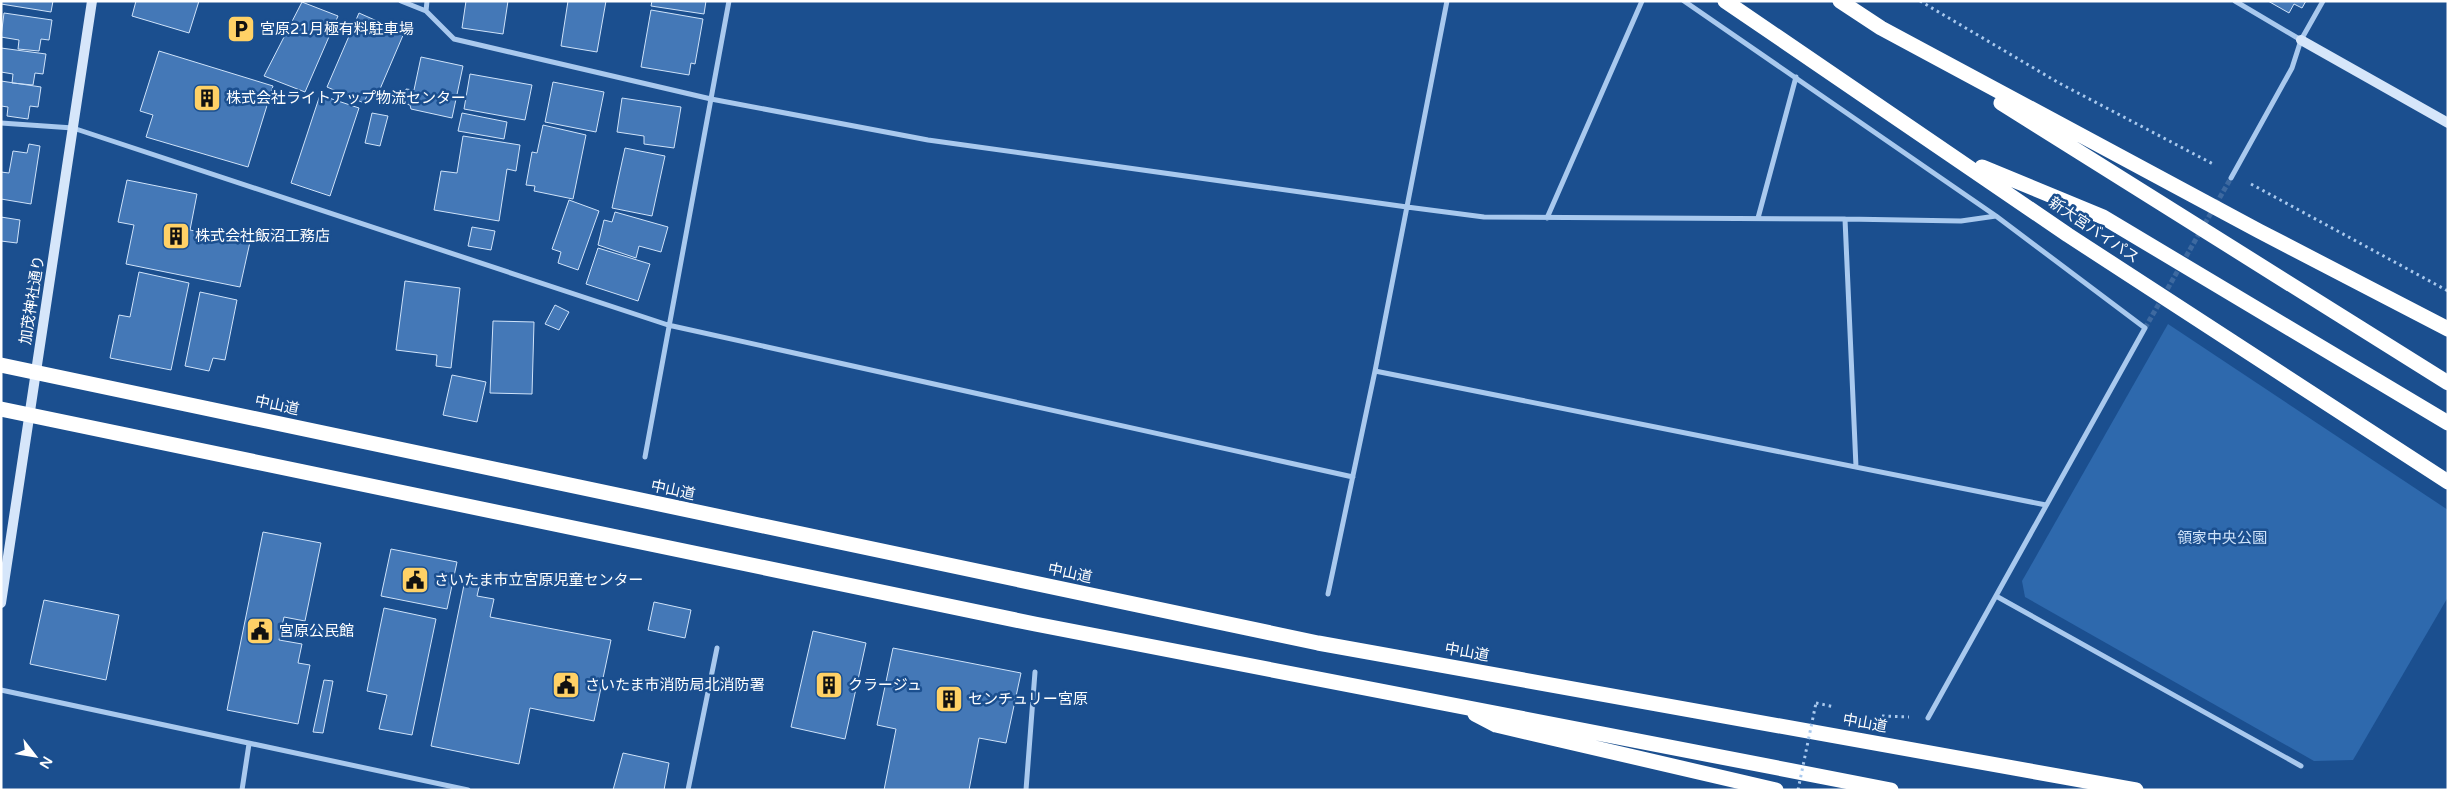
<svg xmlns="http://www.w3.org/2000/svg" width="2449" height="791" viewBox="0 0 2449 791" font-family="'Varela Round','Noto Sans JP',sans-serif">
<style>
.green{fill:#2e69ad}
.building{fill:#4478b7;stroke:#cfe3fa}
.lines{fill:none;stroke-linecap:round;stroke-linejoin:round}
.street-tunnel{stroke:#3d69a0;stroke-width:5;stroke-dasharray:5 2.5;stroke-linecap:butt}
.path{stroke:#a9c9ee;stroke-width:3;stroke-dasharray:2.5 4;stroke-linecap:butt}
.street{stroke:#a9c9ee;stroke-width:5}
.secondary{stroke:#d6e6fa;stroke-width:10}
.highway{stroke:#fff;stroke-width:15}
.path-bridge{stroke:#a9c9ee;stroke-width:3;stroke-dasharray:2.5 4;stroke-linecap:butt}
.labels{text-anchor:middle;dominant-baseline:central;stroke-width:5;stroke-linejoin:round;paint-order:stroke}
.poi-label{font-size:15px;fill:#fff;stroke:#1b4f8f;text-anchor:start}
.street-label{font-size:15px;fill:#fff;stroke:#1b4f8f}
.park-label{font-size:15px;fill:#cfe3fa;stroke:#1b4f8f}
</style>
<rect width="100%" height="100%" fill="#1b4f8f"/>
<path class="green" d="M2168 324 2448 510V597L2353 760 2314 761 2025 597 2022 581Z"/>
<path class="building" d="M1 1H53L51 12 1 4Z
M136 1H199L189 33 132 16Z
M466 1H508L503 34 462 28Z
M568 1H606L597 52 561 46Z
M652 1H706L704 14 651 6Z
M2268 1H2306L2302 8 2294 4 2289 13Z
M302 2 338 16 305 92 264 76Z
M651 10 703 19 695 64 691 63 689 75 641 67Z
M4 13 52 20 49 40 41 39 39 51 18 49 19 40 1 37Z
M359 13 404 33 377 96 368 93 364 103 327 87Z
M1 48 46 54 43 74 35 73 33 85 12 83 13 74 1 72Z
M159 51 273 86 248 167 146 137 153 115 140 111Z
M421 57 463 66 452 118 411 109 410 105 403 103 406 89 414 90Z
M470 74 532 85 525 120 464 109Z
M1 81 41 87 38 107 30 106 28 119 7 116 8 107 1 106Z
M553 82 604 92 596 132 545 122Z
M320 95 359 108 330 196 291 183Z
M622 98 681 107 674 148 644 144V136L617 132Z
M372 113 388 116 380 146 365 143Z
M462 113 507 122 504 139 458 131Z
M543 125 586 135 573 199 534 191 535 186 526 185 532 152 537 153Z
M463 136 520 145 516 171 507 169 499 221 434 210 441 171 457 173Z
M29 144 40 146 31 204 1 199V172L9 173 13 151 27 153Z
M625 148 665 156 652 216 612 208Z
M127 180 197 194 190 230 250 242 240 287 126 264 134 225 118 222Z
M569 200 599 211 578 270 558 263 561 252 552 249Z
M615 212 668 227 661 252 639 246 636 258 598 245 604 220 612 222Z
M1 217 20 220 17 243 1 241Z
M472 227 495 231 491 250 468 246Z
M598 248 650 264 638 301 586 284Z
M139 272 189 283 171 370 110 358 119 315 130 317Z
M405 281 460 288 451 368 436 366 437 355 396 350Z
M200 292 237 300 225 360 213 358 209 371 185 366Z
M555 305 569 312 559 330 545 324Z
M493 321 534 322 532 394 490 393Z
M452 375 486 382 477 422 443 415Z
M263 532 321 543 305 621 284 617 279 640 302 644 298 663 310 665 298 724 227 710Z
M391 549 457 562 447 609 381 596Z
M465 580 480 583 477 596 494 599 490 617 611 640 594 721 530 708 519 764 431 746Z
M44 600 119 615 106 680 30 664Z
M654 602 691 610 685 638 648 630Z
M384 608 436 619 412 735 379 729 387 695 367 691Z
M813 631 866 643 845 739 791 727Z
M893 648 1021 673 1006 743 979 738 969 790H884L896 729 877 725Z
M324 680 333 681 323 733 313 732Z
M623 753 669 763 664 790H613Z"/>
<g class="lines">
<path class="street-tunnel" d="M2145 328 2231 178"/>
<path class="path" d="M1920 1 2059 83 2215 165
M2251 184 2448 291
M1816 703 1835 707
M1882 716 1909 717"/>
<path class="street" d="M401 1 426 11 454 39 711 99 928 140 1407 207 1484 217 1845 219 1961 221 1996 216
M1684 1 1996 216 2145 328 1928 718
M2235 1 2301 40
M426 11 427 1
M1 123 73 128 668 325 1353 477
M2231 178 2292 68 2301 40 2323 1
M1547 218 1642 1
M1758 218 1796 77
M1845 219 1856 467
M1375 371 2046 505
M645 457 729 1
M1328 594 1375 371 1447 1
M1996 596 2301 766
M1 690 468 790
M242 790 249 744
M688 790 717 648
M1026 790 1035 672"/>
<path class="secondary" d="M2301 40 2448 123
M1 603 92 1"/>
<path class="highway" d="M1725 1 2068 235 2448 482
M1840 1 1881 28 2259 231 2448 329
M2001 103 2448 383
M1982 167 2103 217 2448 423
M1 365 1318 643 2136 790
M1 409 1035 624 1891 790
M1475 714 1496 725 1776 790"/>
<path class="path-bridge" d="M1798 790 1816 703"/>
</g>
<defs>
<g id="parking-square" transform="scale(1.4375)"><rect x="-9" y="-9" width="18" height="18" rx="4" fill="#ffd166" stroke="#1b4f8f"/><path d="M-3.5-5.5H1a3.5 3.5 0 0 1 0 7H-1V5.5H-3.5ZM-1-3.4V-.6H.8a1.4 1.4 0 0 0 0-2.8Z" fill="#111"/></g>
<g id="building-square" transform="scale(1.4375)"><rect x="-9" y="-9" width="18" height="18" rx="4" fill="#ffd166" stroke="#1b4f8f"/><path d="M-4-6H4V6H1V3H-1V6H-4ZM-2.5-4.3h1.7v1.8h-1.7ZM.8-4.3h1.7v1.8H.8ZM-2.5-1h1.7V.8h-1.7ZM.8-1h1.7V.8H.8Z" fill="#111"/></g>
<g id="civic-square" transform="scale(1.4375)"><rect x="-9" y="-9" width="18" height="18" rx="4" fill="#ffd166" stroke="#1b4f8f"/><path d="M-.6-6.5H3V-4.5H.6V-3L4-1V1h2V6H-6V1h2V-1L-.6-3ZM-1.2 2.5V6h2.4V2.5Z" fill="#111"/></g>
</defs>
<g fill-rule="evenodd">
<use href="#parking-square" x="241" y="29"/>
<use href="#building-square" x="207" y="98"/>
<use href="#building-square" x="176" y="236"/>
<use href="#civic-square" x="415" y="580"/>
<use href="#civic-square" x="260" y="631"/>
<use href="#civic-square" x="566" y="685"/>
<use href="#building-square" x="829" y="685"/>
<use href="#building-square" x="949" y="699"/>
</g>
<g class="labels">
<g class="poi-label">
<text x="260" y="29">宮原21月極有料駐車場</text>
<text x="226" y="98">株式会社ライトアップ物流センター</text>
<text x="195" y="236">株式会社飯沼工務店</text>
<text x="434" y="580">さいたま市立宮原児童センター</text>
<text x="279" y="631">宮原公民館</text>
<text x="585" y="685">さいたま市消防局北消防署</text>
<text x="848" y="685">クラージュ</text>
<text x="968" y="699">センチュリー宮原</text>
</g>
<g class="street-label">
<text transform="translate(2094 230) rotate(34)">新大宮バイパス</text>
<text transform="translate(32 300) rotate(-81)">加茂神社通り</text>
<text transform="translate(277 405) rotate(12)">中山道</text>
<text transform="translate(673 490) rotate(12)">中山道</text>
<text transform="translate(1070 573) rotate(12)">中山道</text>
<text transform="translate(1467 652) rotate(10)">中山道</text>
<text transform="translate(1865 723) rotate(10)">中山道</text>
</g>
<g class="park-label">
<text x="2222" y="538">領家中央公園</text>
</g>
</g>
<rect width="2449" height="791" fill="none" stroke="#ffffff" stroke-width="5"/>
<g transform="translate(35 756) rotate(121)" stroke="#1b4f8f" stroke-width="4" paint-order="stroke">
<path d="M0-4L9 19L0 12L-9 19Z" fill="#ffffff"/>
<text y="-8" font-size="14" font-weight="bold" text-anchor="middle" fill="#ffffff">N</text>
</g>
</svg>
